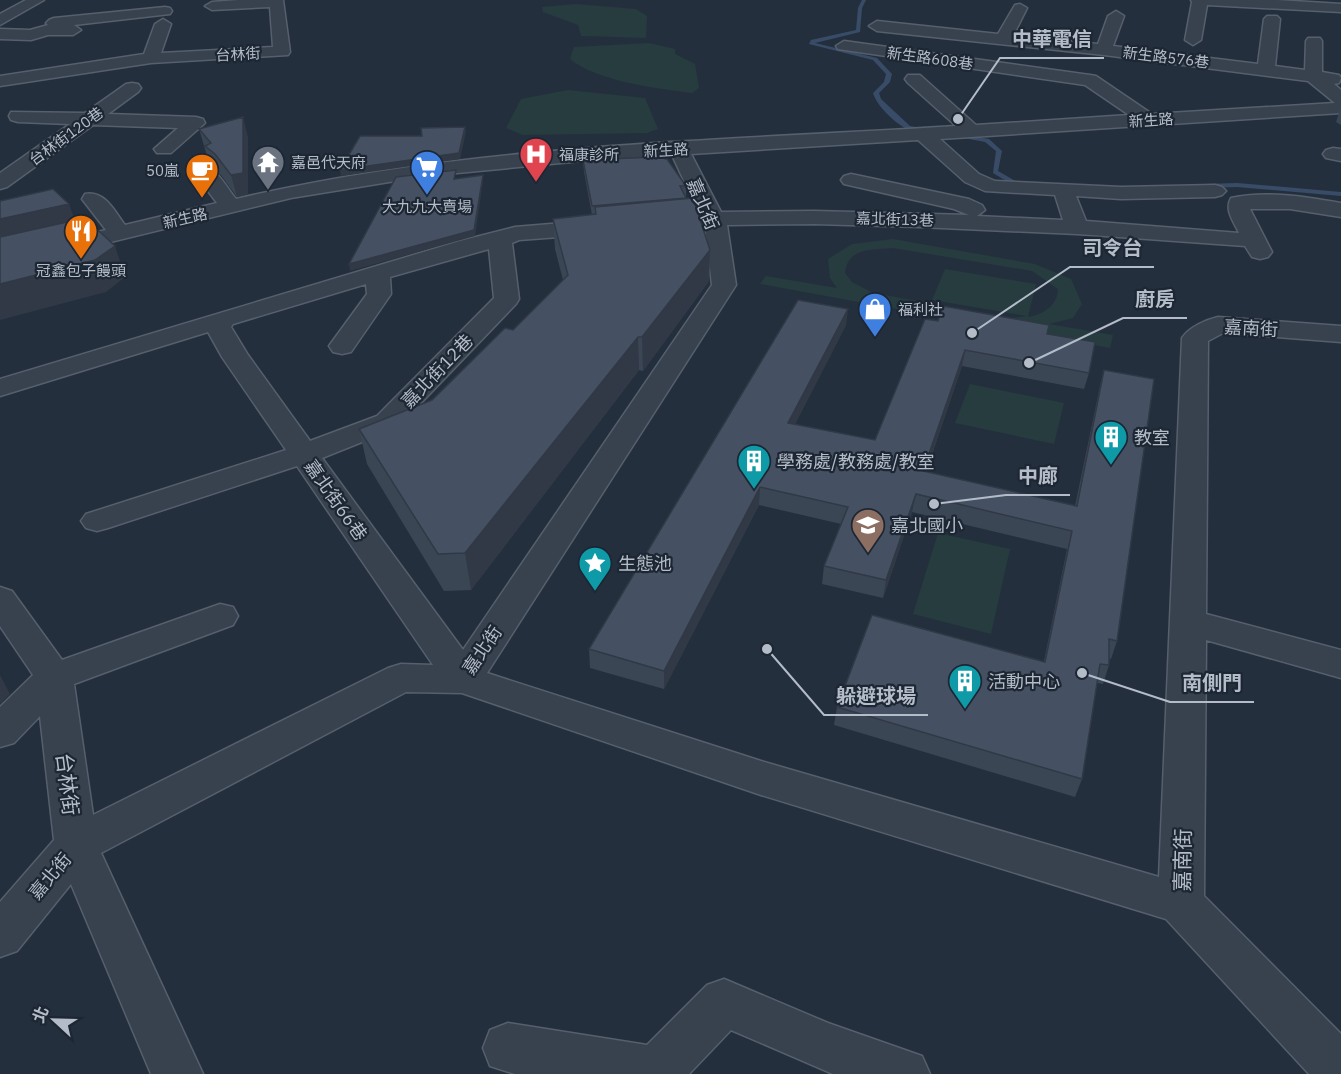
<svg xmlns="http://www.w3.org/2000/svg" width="1341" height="1074" viewBox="0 0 1341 1074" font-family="'IBM Plex Sans','Noto Sans TC',sans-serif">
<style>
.green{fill:#263c3f;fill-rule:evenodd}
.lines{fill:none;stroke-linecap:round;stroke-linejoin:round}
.stream{fill:#394c67;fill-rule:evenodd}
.minor-casing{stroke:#565f6c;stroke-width:3}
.minor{fill:#38414e;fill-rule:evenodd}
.wall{fill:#3b4654}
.shaded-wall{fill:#303945}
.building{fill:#455162;stroke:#303945;stroke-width:1.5}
.labels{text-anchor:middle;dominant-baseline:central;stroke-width:4.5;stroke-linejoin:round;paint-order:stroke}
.far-street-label{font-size:15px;fill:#b4bcc9;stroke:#1d2633}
.far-poi-label{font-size:15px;fill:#b4bcc9;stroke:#1d2633;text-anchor:start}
.street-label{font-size:18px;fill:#b4bcc9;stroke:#1d2633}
.poi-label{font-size:18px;fill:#b4bcc9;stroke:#1d2633;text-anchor:start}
.near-street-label{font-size:21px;fill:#b4bcc9;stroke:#1d2633}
.leader{fill:none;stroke:#b4bcc9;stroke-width:2}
.callout-dot{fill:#b4bcc9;stroke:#1d2633;stroke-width:2}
.callout-label{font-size:20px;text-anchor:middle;font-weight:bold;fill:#b4bcc9;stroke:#1d2633;stroke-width:4.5;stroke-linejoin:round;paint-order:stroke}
</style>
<rect width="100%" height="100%" fill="#242f3e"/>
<path class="green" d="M576 4 636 9 647 16 646 38 581 36 578 25 543 12 542 7Z
M649 43 675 49V54L695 64 699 88 692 93C658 89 596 81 570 59L574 47Z
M568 90 645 98 658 129 647 133 523 135 506 128 521 99Z
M893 239 1035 264 1071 279 1082 304 1073 318 1049 324 1113 335 1110 348 760 284 766 276 837 288 830 278 828 259 852 244ZM893 248 1032 271 1058 289C1057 306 1044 314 1028 317L1036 284 945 269 932 300 1027 316 1011 318 873 293 852 282 845 273C848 247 872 250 893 248Z
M970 384 1064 403 1054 444 955 423Z
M938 533 1010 549 991 634 913 614Z"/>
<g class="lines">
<path class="stream" d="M862 0H866L862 8 860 32 815 43 877 58 892 74 890 82 879 93 881 99 910 126 933 130V132C925 132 912 131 905 128 893 121 877 106 873 93L884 82 886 74 873 60 809 44 811 40 856 30 858 8Z
M956 133 989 139 1002 151 998 171 1017 182 1026 184V186L1013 185 993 173 996 151 985 142 954 136V134Z
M1237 183 1341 192V196L1237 187 1205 188 1202 186 1205 184Z"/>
<g class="minor-casing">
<path id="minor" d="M26 0H44L0 25V14Z
M238 0H283L290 52 288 55 151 63 0 86V76L144 54 155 24 163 19 171 24 161 53 273 47 270 7 212 10 205 6 212 2Z
M1191 0H1277L1341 4V12L1207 5 1201 40 1193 45 1185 40 1192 2Z
M1020 4 1027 8 1013 36 1098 44 1108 16 1116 11 1124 16 1113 46 1258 64 1264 19 1267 16H1277L1280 19 1275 66 1305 70 1306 41 1308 38H1320L1322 41V72L1339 75 1341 78 1339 83 1334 84 1341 90V113L940 139 979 174 995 181 1121 187 1215 185 1222 187 1226 191 1222 195 1215 197 1121 199 1076 196 1086 221 1239 233C1234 222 1224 210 1231 198 1266 190 1307 197 1341 203V217L1290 209H1250L1272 252 1268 257 1260 259 1252 257 1245 246 1077 234 919 227 814 224 727 225 736 285 487 673 761 761 1159 877 1182 338C1189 327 1206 320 1218 317L1341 326V342L1223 333 1208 341 1206 614 1341 650V678L1206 640 1204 896 1341 1034V1074H1309L1166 919 761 795 462 693 406 692 101 853 203 1074H151L71 884 17 951 0 957V902L54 840 40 716 14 743 0 747V707L33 675 0 626V587L12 591 62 660 220 604 233 607 238 616 233 625 74 684 93 815 388 668 401 664 433 665 297 466 108 528 97 531 86 528 81 521 86 514 286 450 222 357 208 332 0 396V379L460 241 515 227 599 220 607 222 610 227 607 232 599 234 519 240 512 243 519 299 516 304 397 428 322 458 463 650 712 285 705 226 656 229 648 227 645 222 648 217 699 213 672 155 582 161 426 176 291 198 0 269V255L106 230 82 199 85 194C105 190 115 212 125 225L217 203 193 171 196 167C215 162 225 186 236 199 468 144 718 141 956 126L908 83 905 79 908 75H920L976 125 1129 115 1085 85 838 49 836 46 844 41 1090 75 1096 76 1152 114 1335 103 1308 81 1104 55 877 31 869 26 877 21 998 34 1015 5ZM918 140 965 182 985 191 1055 195 1063 220 977 216 985 210 982 205 969 199 851 174 844 176 841 180 844 184 954 209 969 215 814 211 721 212 691 154ZM489 249 494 298 377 416 310 441 248 355 231 327 233 324 366 284 367 294 329 346 333 352 342 354 351 352 391 294 390 277Z
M165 7 170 8 172 11 170 14 74 25 81 30 73 35H48L31 40 0 39V29L30 30 48 25 46 23 49 20 54 18Z
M132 83 138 84 141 88 138 92 108 114 196 117 203 119 205 123 171 153H157L154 149 178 128 93 125 7 187 0 189V173L70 124 18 122 11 120 9 116 11 112 85 113 126 84Z
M1333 148 1341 149V161L1326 158 1323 154 1326 150Z
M724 979 828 1023 922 1056 930 1074H833L731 1030 689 1074H515L490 1066 483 1048 490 1030 508 1023 647 1045 707 985Z"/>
</g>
<use href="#minor" class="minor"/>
</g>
<path class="wall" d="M1341 107V125L1336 122Z
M199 129 248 137V194L237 197 221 175 210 166Z
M583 160 686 186V197L710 250 709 281 643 371 639 370 471 590 444 591 367 464 359 429 432 400 513 330 563 280 555 249 553 219 592 215 584 172Z
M925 319 1047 334 1089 373 1084 389 962 366 926 472 1075 506 1100 386 1104 370 1117 641 1111 659H1109V665L1103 684 1097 683 1082 779 1075 797 834 725 837 707 1044 661 1067 549 912 512 883 598 822 584 824 566 841 524 759 505 664 689 590 668 589 649 846 325 795 424 875 440Z"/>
<path class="shaded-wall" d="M243 117 248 137V194L237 197 231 175Z
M465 127 466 132 460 159 341 176 340 170Z
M483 175V181L475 236 350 271 349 264Z
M69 204 80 234 0 253V219Z
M115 246 125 277 106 292 0 320V284Z
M710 250 709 281 643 371 642 337Z
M848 309 846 325 787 440 788 423Z
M638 337 639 370 471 590 465 553Z
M965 350 962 366 920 489 923 471Z
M760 487 759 505 664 689V671Z
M916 494 912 512 883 598 886 580Z
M0 675 10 694 0 704Z"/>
<path class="building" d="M243 117V173L231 175 215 154 205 146 211 143 199 129Z
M465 127 459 153 340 170 360 136H422L421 128Z
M655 157 667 159 686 186H680L686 198 592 206 583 160Z
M456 170 454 179 483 175 474 230 349 264 396 177Z
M53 189 69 204 0 219V201Z
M693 198 710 250 642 337H638L465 553 438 554 359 429 432 400 505 328 513 330 568 275 553 219 596 214 595 207Z
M85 218 115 246 95 260 0 284V237Z
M798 300 848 309 788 423 875 440 925 319 938 321 943 306 1049 325 1047 334 1095 342 1089 373 965 350 923 471 1077 506 1104 370 1154 379 1117 641 1109 639V665L1100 664 1082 779 837 707 872 615 1045 662 1072 531 916 494 886 580 824 566 848 507 760 487 664 671 589 649Z"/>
<defs>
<g id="hospital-pin" transform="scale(1.725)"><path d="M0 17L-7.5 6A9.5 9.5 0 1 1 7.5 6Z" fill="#e0444e" stroke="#1d2633"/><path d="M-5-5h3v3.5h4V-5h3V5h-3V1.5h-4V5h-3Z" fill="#fff"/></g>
<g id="temple-pin" transform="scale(1.725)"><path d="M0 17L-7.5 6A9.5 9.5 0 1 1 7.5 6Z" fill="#6b7280" stroke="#1d2633"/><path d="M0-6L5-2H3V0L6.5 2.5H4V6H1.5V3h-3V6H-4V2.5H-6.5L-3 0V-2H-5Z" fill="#fff"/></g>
<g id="supermarket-pin" transform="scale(1.725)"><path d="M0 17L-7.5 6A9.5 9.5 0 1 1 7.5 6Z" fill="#3f7fe0" stroke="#1d2633"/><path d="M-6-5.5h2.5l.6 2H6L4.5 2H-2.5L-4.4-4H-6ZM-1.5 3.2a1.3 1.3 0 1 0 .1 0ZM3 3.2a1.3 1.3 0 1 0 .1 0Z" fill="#fff"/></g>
<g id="cafe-pin" transform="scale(1.725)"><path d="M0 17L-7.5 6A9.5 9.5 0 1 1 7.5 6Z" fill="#e8710a" stroke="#1d2633"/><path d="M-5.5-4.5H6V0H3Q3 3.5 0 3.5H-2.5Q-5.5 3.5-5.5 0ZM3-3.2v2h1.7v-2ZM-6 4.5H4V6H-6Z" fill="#fff"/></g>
<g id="restaurant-pin" transform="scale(1.725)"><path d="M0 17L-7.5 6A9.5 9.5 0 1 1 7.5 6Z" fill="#e8710a" stroke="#1d2633"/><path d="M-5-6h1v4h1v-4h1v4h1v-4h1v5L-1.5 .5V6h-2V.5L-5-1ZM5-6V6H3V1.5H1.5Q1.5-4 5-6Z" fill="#fff"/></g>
<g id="shop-pin" transform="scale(1.725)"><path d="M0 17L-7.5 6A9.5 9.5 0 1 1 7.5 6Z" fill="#3f7fe0" stroke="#1d2633"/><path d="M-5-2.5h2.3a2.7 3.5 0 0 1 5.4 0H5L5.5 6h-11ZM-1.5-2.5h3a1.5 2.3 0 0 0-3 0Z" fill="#fff"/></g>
<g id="building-pin" transform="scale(1.725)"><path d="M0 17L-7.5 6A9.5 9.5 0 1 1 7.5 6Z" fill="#0f9aa8" stroke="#1d2633"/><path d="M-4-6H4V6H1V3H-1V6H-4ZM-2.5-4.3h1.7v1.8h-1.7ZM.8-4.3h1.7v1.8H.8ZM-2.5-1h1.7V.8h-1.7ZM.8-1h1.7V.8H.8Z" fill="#fff"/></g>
<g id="school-pin" transform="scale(1.725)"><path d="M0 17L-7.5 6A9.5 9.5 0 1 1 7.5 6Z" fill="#8d6e63" stroke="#1d2633"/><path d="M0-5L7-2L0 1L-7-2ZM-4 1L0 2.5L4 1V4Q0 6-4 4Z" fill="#fff"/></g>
<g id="sight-pin" transform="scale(1.725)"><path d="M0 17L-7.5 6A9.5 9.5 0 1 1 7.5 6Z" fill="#0f9aa8" stroke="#1d2633"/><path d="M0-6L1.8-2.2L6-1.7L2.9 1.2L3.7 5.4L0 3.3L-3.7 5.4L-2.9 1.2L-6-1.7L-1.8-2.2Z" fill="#fff"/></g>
</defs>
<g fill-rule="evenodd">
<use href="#hospital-pin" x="536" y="154"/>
<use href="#temple-pin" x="268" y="162"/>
<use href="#supermarket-pin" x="427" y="167"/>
<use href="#cafe-pin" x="202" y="170"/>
<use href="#restaurant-pin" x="81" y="231"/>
<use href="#shop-pin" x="875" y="309"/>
<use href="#building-pin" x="1111" y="437"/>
<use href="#building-pin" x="754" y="461"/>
<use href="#school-pin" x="868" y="525"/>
<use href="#sight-pin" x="595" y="563"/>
<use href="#building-pin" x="965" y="681"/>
</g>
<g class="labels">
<g class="far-street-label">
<text transform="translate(238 54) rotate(-3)">台林街</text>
<text transform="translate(1166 57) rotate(7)">新生路576巷</text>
<text transform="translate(930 58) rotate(8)">新生路608巷</text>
<text transform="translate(1151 120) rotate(-4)">新生路</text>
<text transform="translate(66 136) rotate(-36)">台林街120巷</text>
<text transform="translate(666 150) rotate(-3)">新生路</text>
<text transform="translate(185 218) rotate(-13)">新生路</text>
<text transform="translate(895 219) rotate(2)">嘉北街13巷</text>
</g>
<g class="far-poi-label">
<text x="559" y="154">福康診所</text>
<text x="291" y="162">嘉邑代天府</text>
<text x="179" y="170" text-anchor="end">50嵐</text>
<text x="427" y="206" text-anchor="middle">大九九大賣場</text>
<text x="81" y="270" text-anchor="middle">冠鑫包子饅頭</text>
<text x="898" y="309">福利社</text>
</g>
<g class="street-label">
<text transform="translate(703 204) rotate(67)">嘉北街</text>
<text transform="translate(1251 328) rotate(3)">嘉南街</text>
<text transform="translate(437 371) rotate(-46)">嘉北街12巷</text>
<text transform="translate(336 500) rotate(55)">嘉北街66巷</text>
<text transform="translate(482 650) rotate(-56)">嘉北街</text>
<text transform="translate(50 876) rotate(-50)">嘉北街</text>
</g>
<g class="poi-label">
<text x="1134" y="437">教室</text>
<text x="777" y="461">學務處/教務處/教室</text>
<text x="891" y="525">嘉北國小</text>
<text x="618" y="563">生態池</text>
<text x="988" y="681">活動中心</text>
</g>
<g class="near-street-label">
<text transform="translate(68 784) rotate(83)">台林街</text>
<text transform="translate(1182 860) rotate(-89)">嘉南街</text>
</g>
</g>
<path class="leader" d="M958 119L1000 58H1104M972 333L1070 267H1154M1029 363L1123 318H1187M934 504L1006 495H1070M1082 673L1170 702H1254M767 649L824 715H928"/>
<g class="callout-dot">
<circle cx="958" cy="119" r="6"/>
<circle cx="972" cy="333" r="6"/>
<circle cx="1029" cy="363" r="6"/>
<circle cx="934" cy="504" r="6"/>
<circle cx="1082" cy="673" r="6"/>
<circle cx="767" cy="649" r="6"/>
</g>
<g class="callout-label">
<text x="1052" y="46">中華電信</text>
<text x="1112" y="255">司令台</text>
<text x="1155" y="306">廚房</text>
<text x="1038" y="483">中廊</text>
<text x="1212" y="690">南側門</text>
<text x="876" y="703">躲避球場</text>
</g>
<g transform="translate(54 1020) rotate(292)" stroke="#1d2633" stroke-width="4.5" paint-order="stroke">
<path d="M0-4.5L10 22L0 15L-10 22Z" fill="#b4bcc9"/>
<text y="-9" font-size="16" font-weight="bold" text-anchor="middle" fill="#b4bcc9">北</text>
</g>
</svg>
